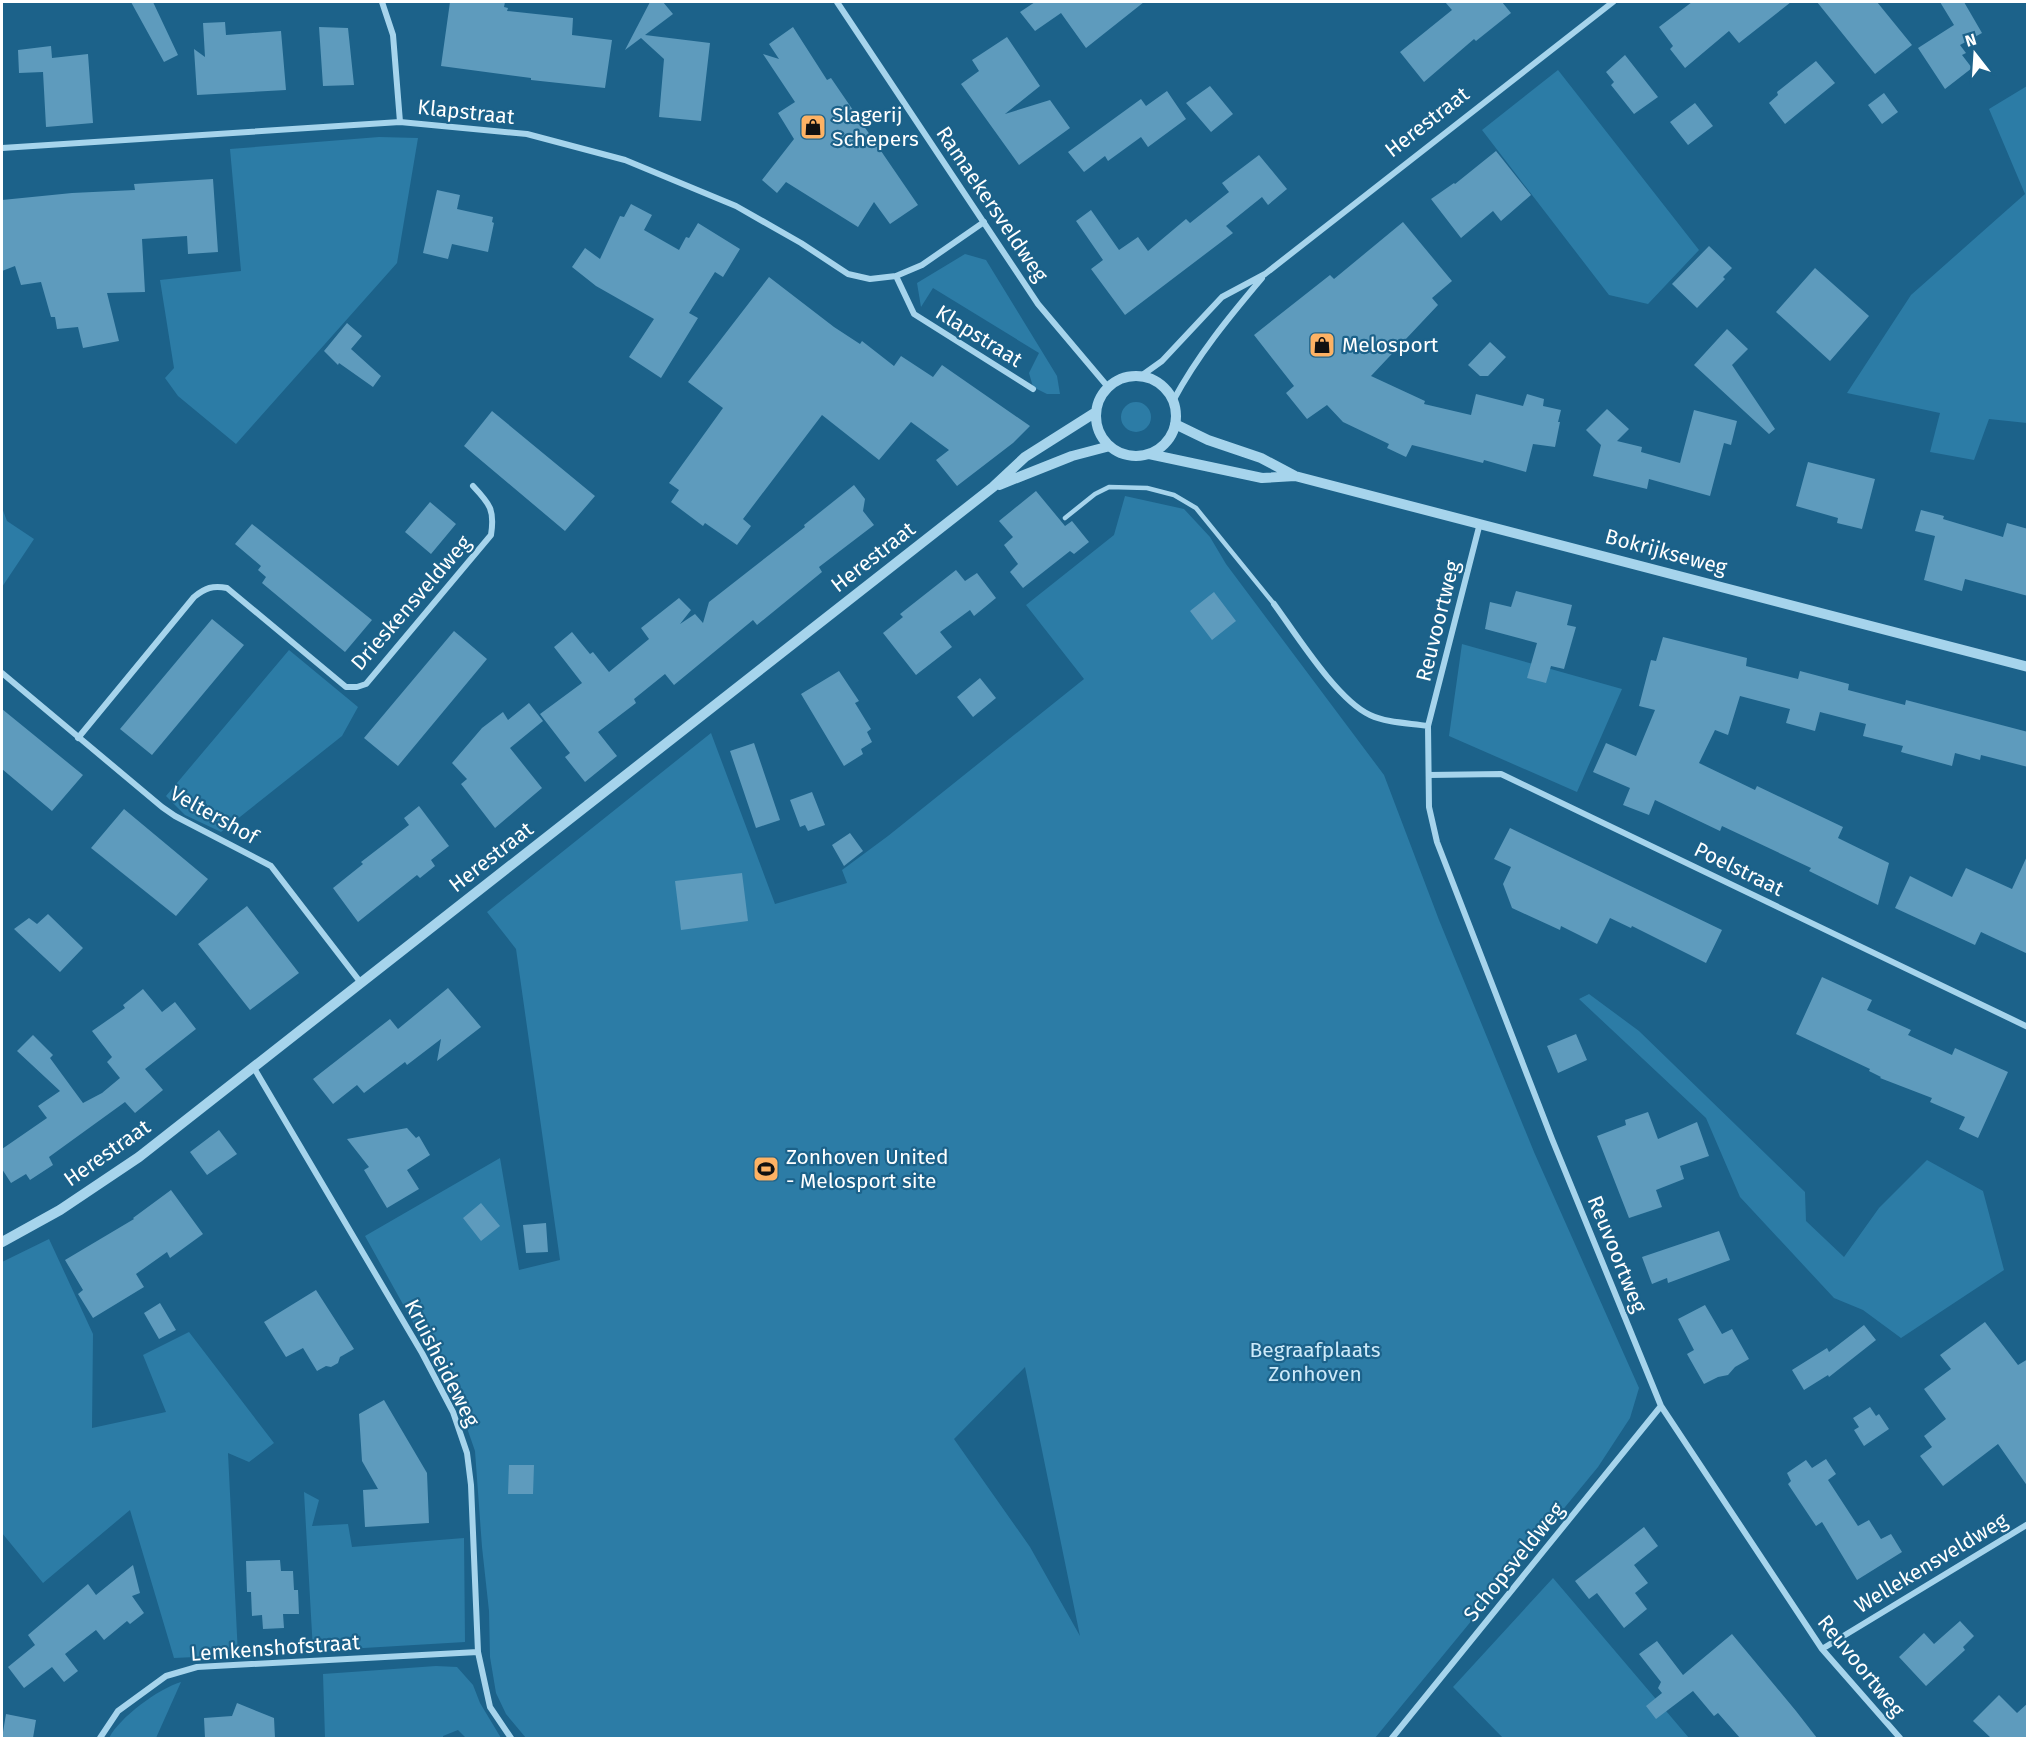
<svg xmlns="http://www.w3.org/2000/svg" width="2029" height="1740" viewBox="0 0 2029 1740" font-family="'Fira Sans',sans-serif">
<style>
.green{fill:#2c7ca6;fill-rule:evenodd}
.building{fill:#5e9bbd}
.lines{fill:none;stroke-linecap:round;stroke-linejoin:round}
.service{stroke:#a6d4ec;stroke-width:4.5}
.minor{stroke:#a6d4ec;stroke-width:6}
.tertiary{stroke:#a6d4ec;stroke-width:10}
.labels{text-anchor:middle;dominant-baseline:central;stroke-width:4.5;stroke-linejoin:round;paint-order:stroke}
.street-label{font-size:21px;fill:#fff;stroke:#1c628a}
.poi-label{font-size:21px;fill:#fff;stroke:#1c628a;text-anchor:start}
.park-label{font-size:21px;fill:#cce9f9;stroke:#1c628a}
</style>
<rect width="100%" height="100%" fill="#1c628a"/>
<path class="green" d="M1558 70 1699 250 1648 304 1609 295 1482 130Z
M2027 86V423L1989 419 1974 460 1930 452 1940 413 1847 393 1911 295 2025 194 1989 109Z
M379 137 418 138 397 263 236 444 178 396 165 378 174 368 160 280 241 271 230 149Z
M965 254 986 260 1057 376 1060 394H1047L1033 387 1029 373 1039 353 933 288 921 307 917 283Z
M1121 417a15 15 0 1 1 30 0a15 15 0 1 1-30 0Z
M1125 496 1184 509 1210 537 1226 564 1384 775 1439 920 1534 1152 1639 1388 1630 1418 1598 1467 1375 1738H526L506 1714 496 1693 490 1657 489 1611 482 1547 475 1451 459 1405 365 1236 500 1158 519 1270 560 1260 516 949 487 912 711 733 775 904 847 883 842 870 888 836 1084 679 1026 605 1114 535ZM1025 1367 1080 1636 1030 1547 954 1439Z
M2 508 7 521 34 539 2 587Z
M1462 644 1622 689 1577 792 1449 736Z
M289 650 358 707 342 736 221 832 185 815 166 796Z
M1589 994 1639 1031 1805 1192 1806 1221 1844 1257 1879 1208 1927 1160 1983 1191 2004 1270 1901 1338 1863 1310 1834 1298 1740 1197 1706 1118 1579 999Z
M49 1239 93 1334 92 1428 166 1412 143 1355 189 1332 274 1443 249 1462 228 1453 238 1655 174 1658 130 1510 43 1583 2 1533V1262Z
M304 1492 319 1500 312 1526 348 1524 352 1547 464 1538 465 1642 313 1651Z
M1553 1578 1689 1738H1503L1453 1687Z
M436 1666 457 1667 473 1685 480 1703 501 1738H466L458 1730 443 1736V1738H325L323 1674Z
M181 1682 156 1738H109C120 1717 158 1689 181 1682Z"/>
<path class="building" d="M131 2H153L178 55 164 62Z
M450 2H505L504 7 508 8 507 11 573 18 572 35 612 40 605 88 531 80V78L441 66Z
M650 2H663L673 14 645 35 710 43 701 121 659 117 664 59 641 38 625 50Z
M1035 2H1144L1086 48 1061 13 1035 31 1020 12Z
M1445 2H1502L1511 13 1476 41 1474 39 1424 82 1400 52 1452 10Z
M1692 2H1791L1739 43 1729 31 1685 68 1670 49 1673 46 1659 27Z
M1817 2H1877L1912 45 1875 74Z
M1940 2H1964L1982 33 1960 45 1966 53 1962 55 1972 68 1945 89 1918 48 1954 25Z
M225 22 226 35 281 31 286 90 197 95 194 49 205 57 203 23Z
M319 27 348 28 354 85 323 86Z
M793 27 827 80 831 78 918 205 890 224 874 202 858 227 786 182 777 193 762 180 794 139 778 113 795 102 763 54 779 59 769 44Z
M1007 37 1040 86 1005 114 1050 100 1070 128 1019 165 961 84 979 71 972 60Z
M51 46 52 58 88 54 93 123 46 127 43 72 19 73 18 50Z
M1625 55 1658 97 1634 114 1611 85 1614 82 1606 72Z
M1816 61 1835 83 1785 124 1769 103 1778 95 1777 92Z
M1210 86 1233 114 1211 132 1186 103Z
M1167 91 1186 119 1148 147 1141 137 1108 161 1105 156 1084 172 1068 152 1141 99 1146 106Z
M1884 93 1898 112 1882 124 1868 105Z
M1695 103 1713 126 1688 145 1670 122Z
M1496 151 1531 195 1501 221 1493 211 1461 238 1431 199 1454 183 1455 184Z
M1259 155 1287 189 1268 205 1262 197 1226 226 1233 233 1125 315 1091 269 1103 260 1076 221 1091 210 1119 250 1138 237 1148 251 1186 219 1190 223 1229 192 1222 183Z
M213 179 218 252 188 254 187 236 142 239 145 292 107 293 119 341 83 348 78 327 57 329 55 317H51L41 282 21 285 15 266 2 271V200L72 193 135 190 134 184Z
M437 190 460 195 457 209 493 217 492 222 494 223 488 252 452 244 448 259 423 253Z
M631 204 652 215 644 230 679 250 686 237 689 238 698 223 740 249 723 277 715 272 689 313 698 318 661 378 629 357 654 319 596 286 572 267 585 248 600 259 620 216 624 217Z
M1403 222 1452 281 1432 298 1438 305 1371 376 1425 401 1424 404 1471 415 1476 394 1523 406 1527 394 1544 399 1543 406 1561 410 1558 422H1560L1555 447 1533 444 1526 472 1484 460 1483 463 1412 445 1406 457 1387 448 1389 444 1343 422 1327 405 1307 419 1286 393 1294 386 1254 335 1330 275 1334 279Z
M1709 246 1732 268 1723 277 1725 279 1697 308 1672 284Z
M1815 268 1869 316 1830 361 1776 312Z
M769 277 834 327 860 344 862 341 894 366 901 356 933 377 942 365 1030 426 1013 443 957 486 936 460 949 450 911 422 879 460 822 415 743 519 751 526 737 545 705 523 703 526 671 502 679 490 669 483 723 408 688 382Z
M347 323 362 336 351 349 381 376 373 387 339 363 338 365 324 351Z
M1727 329 1748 349 1732 365 1775 429 1769 434 1694 365Z
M1490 342 1506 357 1488 376H1480L1468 365Z
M1607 409 1629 429 1617 441 1642 447 1641 452 1680 463 1694 410 1737 421 1731 445 1724 443 1710 496 1649 479 1647 489 1593 476 1601 445 1586 430Z
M492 411 595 496 565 531 464 446Z
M1808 462 1875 479 1862 529 1837 523 1838 518 1796 506Z
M854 485 865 499 863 511 874 525 819 567 822 572 757 625 753 620 674 685 665 674 634 699 636 703 598 732 617 756 585 782 565 757 570 753 540 714 582 683 554 647 572 632 590 654 593 652 609 672 649 639 641 628 679 598 691 610 680 624 695 614 703 623 709 602 805 527 804 525Z
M1036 491 1065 526 1072 521 1089 542 1074 554 1070 551 1023 588 1010 572 1018 564 1004 545 1013 537 999 521Z
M430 502 456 524 431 554 405 532Z
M1921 510 1944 516 1943 519 2003 537 2007 523 2028 529V596L1965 579 1962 591 1924 580 1935 536 1915 531Z
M252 524 372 620 345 652 262 583 266 577 258 570 261 566 235 544Z
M956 570 965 581 977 573 996 598 974 616 970 610 940 632 952 647 916 675 883 633 903 617 900 614Z
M1516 591 1572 605 1567 625 1576 627 1564 669 1551 666 1546 683 1527 678 1537 643 1485 629 1490 602 1511 607Z
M1214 592 1236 621 1212 640 1190 611Z
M212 619 244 645 152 755 120 729Z
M454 631 487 659 398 766 364 738Z
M1663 637 1747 658 1746 666 1798 679 1800 671 1849 684 1848 690 1905 705 1906 700 2028 732V767L1981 755 1980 760 1955 753 1952 766 1901 752 1903 746 1863 736 1866 724 1820 712 1815 731 1786 723 1790 709 1740 696 1728 735 1715 730 1699 763 1755 790 1757 786 1843 827 1838 838 1889 863 1878 905 1809 871 1811 868 1722 826 1720 831 1655 800 1649 815 1623 805 1630 788 1593 772 1606 743 1636 756 1655 710 1639 706 1651 660 1656 661Z
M839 671 859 701 855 703 871 729 867 732 872 742 861 749 863 754 844 766 801 694Z
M980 678 996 698 973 717 957 697Z
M529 703 543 721 510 748 542 788 495 828 461 784 467 779 452 763 482 728 503 712 508 720Z
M2 709 83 775 52 811 2 769Z
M754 743 780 820 756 828 730 751Z
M812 792 825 825 808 831 805 825 800 827 790 800Z
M419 806 449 846 431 860 435 866 420 878 417 875 358 922 333 888 363 864 361 862 409 825 404 818Z
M124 809 208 879 176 916 91 848Z
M1510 828 1722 930 1706 963 1632 926 1631 928 1610 918 1597 944 1561 926 1560 930 1512 908 1503 884 1511 867 1494 859Z
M850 833 863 851 844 866 832 845Z
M2028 854V954L1981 932 1975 945 1895 908 1910 876 1952 897 1966 868 2012 889Z
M742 873 748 921 681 930 675 881Z
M247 906 299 973 250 1010 198 944Z
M48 914 83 948 60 972 14 929 29 918 37 924Z
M1822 977 1872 1000 1867 1010 1911 1030 1908 1035 1952 1055 1955 1048 2008 1072 1978 1138 1959 1129 1965 1117 1930 1102 1932 1098 1880 1078 1881 1077 1869 1071 1870 1069 1796 1034Z
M448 988 481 1027 437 1061 441 1039 407 1065 405 1062 364 1093 357 1085 333 1104 313 1079 390 1019 398 1029Z
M143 989 162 1012 175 1002 196 1029 145 1069 163 1090 135 1113 125 1102 49 1157 53 1165 30 1180 26 1174 11 1183 2 1169V1149L47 1118 38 1106 60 1091 17 1051 33 1035 53 1055 50 1058 83 1103 102 1093 120 1078 107 1062 112 1057 92 1031 125 1008 123 1005Z
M1576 1034 1587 1060 1558 1073 1547 1046Z
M1648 1112 1658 1139 1697 1122 1709 1156 1680 1166 1684 1179 1656 1190 1662 1207 1629 1218 1597 1136 1626 1125 1625 1120Z
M407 1128 416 1138 419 1136 430 1155 407 1170 419 1189 387 1208 364 1170 369 1167 347 1139Z
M219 1130 237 1154 207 1175 190 1152Z
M171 1190 203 1234 170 1258 167 1252 136 1274 144 1287 93 1318 78 1294 83 1290 65 1260 134 1219 133 1218Z
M481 1203 500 1226 481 1241 463 1218Z
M546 1223 548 1252 526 1253 523 1225Z
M1719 1231 1730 1260 1668 1283 1667 1278 1652 1284 1642 1257Z
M316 1290 354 1349 340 1357 338 1363 331 1367 326 1366 317 1371 303 1348 286 1357 264 1322Z
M160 1303 176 1330 159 1339 144 1313Z
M1705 1305 1722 1334 1732 1329 1749 1359 1735 1367 1728 1375 1718 1377 1704 1384 1687 1354 1694 1350 1678 1319Z
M1985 1322 2018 1365 2028 1359V1487L1998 1444 1943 1486 1920 1456 1932 1447 1924 1436 1946 1419 1924 1389 1951 1369 1940 1355Z
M1864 1325 1876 1340 1829 1377 1828 1375 1804 1390 1792 1370 1827 1348 1829 1352Z
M384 1400 427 1473 429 1523 365 1527 363 1490 378 1489 362 1461 359 1414Z
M1870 1407 1876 1416 1879 1414 1889 1429 1864 1446 1854 1430 1859 1427 1853 1418Z
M1826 1459 1836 1474 1828 1480 1858 1526 1869 1520 1881 1539 1891 1534 1902 1552 1857 1580 1822 1522 1816 1526 1788 1484 1791 1481 1787 1473 1806 1460 1812 1468Z
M509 1465H534L533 1494H508Z
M1644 1527 1658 1546 1634 1565 1648 1583 1635 1593 1647 1609 1624 1628 1597 1593 1589 1599 1575 1581Z
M280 1560 281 1571H293L294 1590H298L299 1614H283L284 1628 263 1629 262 1615 252 1616 251 1592H247L246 1561Z
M133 1565 140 1593 132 1596 144 1613 130 1624 127 1621 104 1640 96 1630 65 1654 78 1671 64 1682 52 1667 24 1688 8 1667 35 1645 28 1635 88 1584 96 1595Z
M1960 1621 1974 1636 1963 1647 1965 1650 1926 1686 1899 1657 1924 1633 1934 1644Z
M1732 1634 1796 1711 1817 1738H1740L1718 1713 1714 1716 1693 1691 1656 1719 1646 1706 1662 1693 1658 1688 1661 1682 1639 1654 1657 1641 1683 1675Z
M1999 1695 2017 1713 2028 1703V1738H1991L1973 1721Z
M237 1703 274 1718 275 1738H205L204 1718 232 1716Z
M6 1714 36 1720 33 1738H2Z"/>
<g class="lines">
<path class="service" d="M1065 518 1095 494 1109 487 1147 488 1174 495 1196 508 1274 604"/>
<path class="minor" d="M382 2 393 35 400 122
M837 2 1038 304 1108 387
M2 148 400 122 527 134 625 160 736 206 801 243 848 274 870 279 896 276 922 265 984 222
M896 276 914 314 1033 389
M1141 376 1162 361 1222 297 1265 274 1613 2
M1173 401C1197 356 1229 317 1262 278
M1480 523 1428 726 1429 807 1437 842 1552 1139 1661 1406 1822 1649 1900 1738
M1274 604C1296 634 1337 700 1370 715 1387 723 1409 723 1428 726
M2 673 162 807 175 816 271 866 361 983
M78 738 194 597C205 588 213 585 227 588L346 687H357L366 684 491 535C495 510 490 504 473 486
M1429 775 1501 774 2028 1027
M254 1068 422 1353 453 1412 467 1453 471 1485 478 1652 490 1707 511 1738
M1822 1649 2028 1524
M100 1738 118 1711 166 1676 197 1667 478 1652
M1392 1738 1661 1406"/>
<path class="tertiary" d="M1096 416a40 40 0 1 1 80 0a40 40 0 1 1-80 0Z
M1175 424 1208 440 1261 458 1295 476 2028 667
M1149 454 1262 478 1295 476
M999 485 1072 456 1110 446
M2 1242 60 1210 139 1157 993 487 1025 457 1096 412"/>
</g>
<defs>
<g id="shop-square" transform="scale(1.35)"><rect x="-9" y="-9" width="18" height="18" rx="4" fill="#fdb264" stroke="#1c628a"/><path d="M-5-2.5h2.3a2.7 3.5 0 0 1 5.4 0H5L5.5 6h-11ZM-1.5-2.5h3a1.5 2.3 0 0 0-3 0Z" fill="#111"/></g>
<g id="stadium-square" transform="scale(1.35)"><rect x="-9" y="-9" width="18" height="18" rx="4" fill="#fdb264" stroke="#1c628a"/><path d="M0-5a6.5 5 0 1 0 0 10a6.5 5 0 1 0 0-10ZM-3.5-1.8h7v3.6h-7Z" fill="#111"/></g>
</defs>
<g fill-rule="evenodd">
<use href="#shop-square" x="813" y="127"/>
<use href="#shop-square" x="1322" y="345"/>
<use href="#stadium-square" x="766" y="1169"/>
</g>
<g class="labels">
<g class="street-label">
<text transform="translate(466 112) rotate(6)">Klapstraat</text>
<text transform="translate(1427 122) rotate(-38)">Herestraat</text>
<text transform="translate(992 204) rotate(56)">Ramaekersveldweg</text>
<text transform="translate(979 336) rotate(32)">Klapstraat</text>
<text transform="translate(1666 552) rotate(15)">Bokrijkseweg</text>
<text transform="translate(873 557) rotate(-38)">Herestraat</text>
<text transform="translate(411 603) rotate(-49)">Drieskensveldweg</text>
<text transform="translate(1438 621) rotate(-76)">Reuvoortweg</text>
<text transform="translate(214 815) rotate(29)">Veltershof</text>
<text transform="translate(491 857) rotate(-38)">Herestraat</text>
<text transform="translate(1739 869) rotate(26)">Poelstraat</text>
<text transform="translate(107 1153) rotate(-35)">Herestraat</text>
<text transform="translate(1617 1254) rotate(68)">Reuvoortweg</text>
<text transform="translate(442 1363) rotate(63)">Kruisheideweg</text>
<text transform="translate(1514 1562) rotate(-51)">Schopsveldweg</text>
<text transform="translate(1931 1563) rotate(-31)">Wellekensveldweg</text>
<text transform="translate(275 1648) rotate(-4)">Lemkenshofstraat</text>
<text transform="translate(1861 1666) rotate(51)">Reuvoortweg</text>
</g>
<g class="poi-label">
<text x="832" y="115">Slagerij<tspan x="832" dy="24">Schepers</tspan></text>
<text x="1342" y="345">Melosport</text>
<text x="786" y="1157">Zonhoven United<tspan x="786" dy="24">- Melosport site</tspan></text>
</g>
<g class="park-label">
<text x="1315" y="1350">Begraafplaats<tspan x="1315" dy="24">Zonhoven</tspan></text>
</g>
</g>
<rect width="2029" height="1740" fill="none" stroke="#ffffff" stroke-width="6"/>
<g transform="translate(1975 54) rotate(343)" stroke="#1c628a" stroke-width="4.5" paint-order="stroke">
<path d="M0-4.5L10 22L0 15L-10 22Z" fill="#ffffff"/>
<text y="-9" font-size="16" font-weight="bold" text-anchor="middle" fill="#ffffff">N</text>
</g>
</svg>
